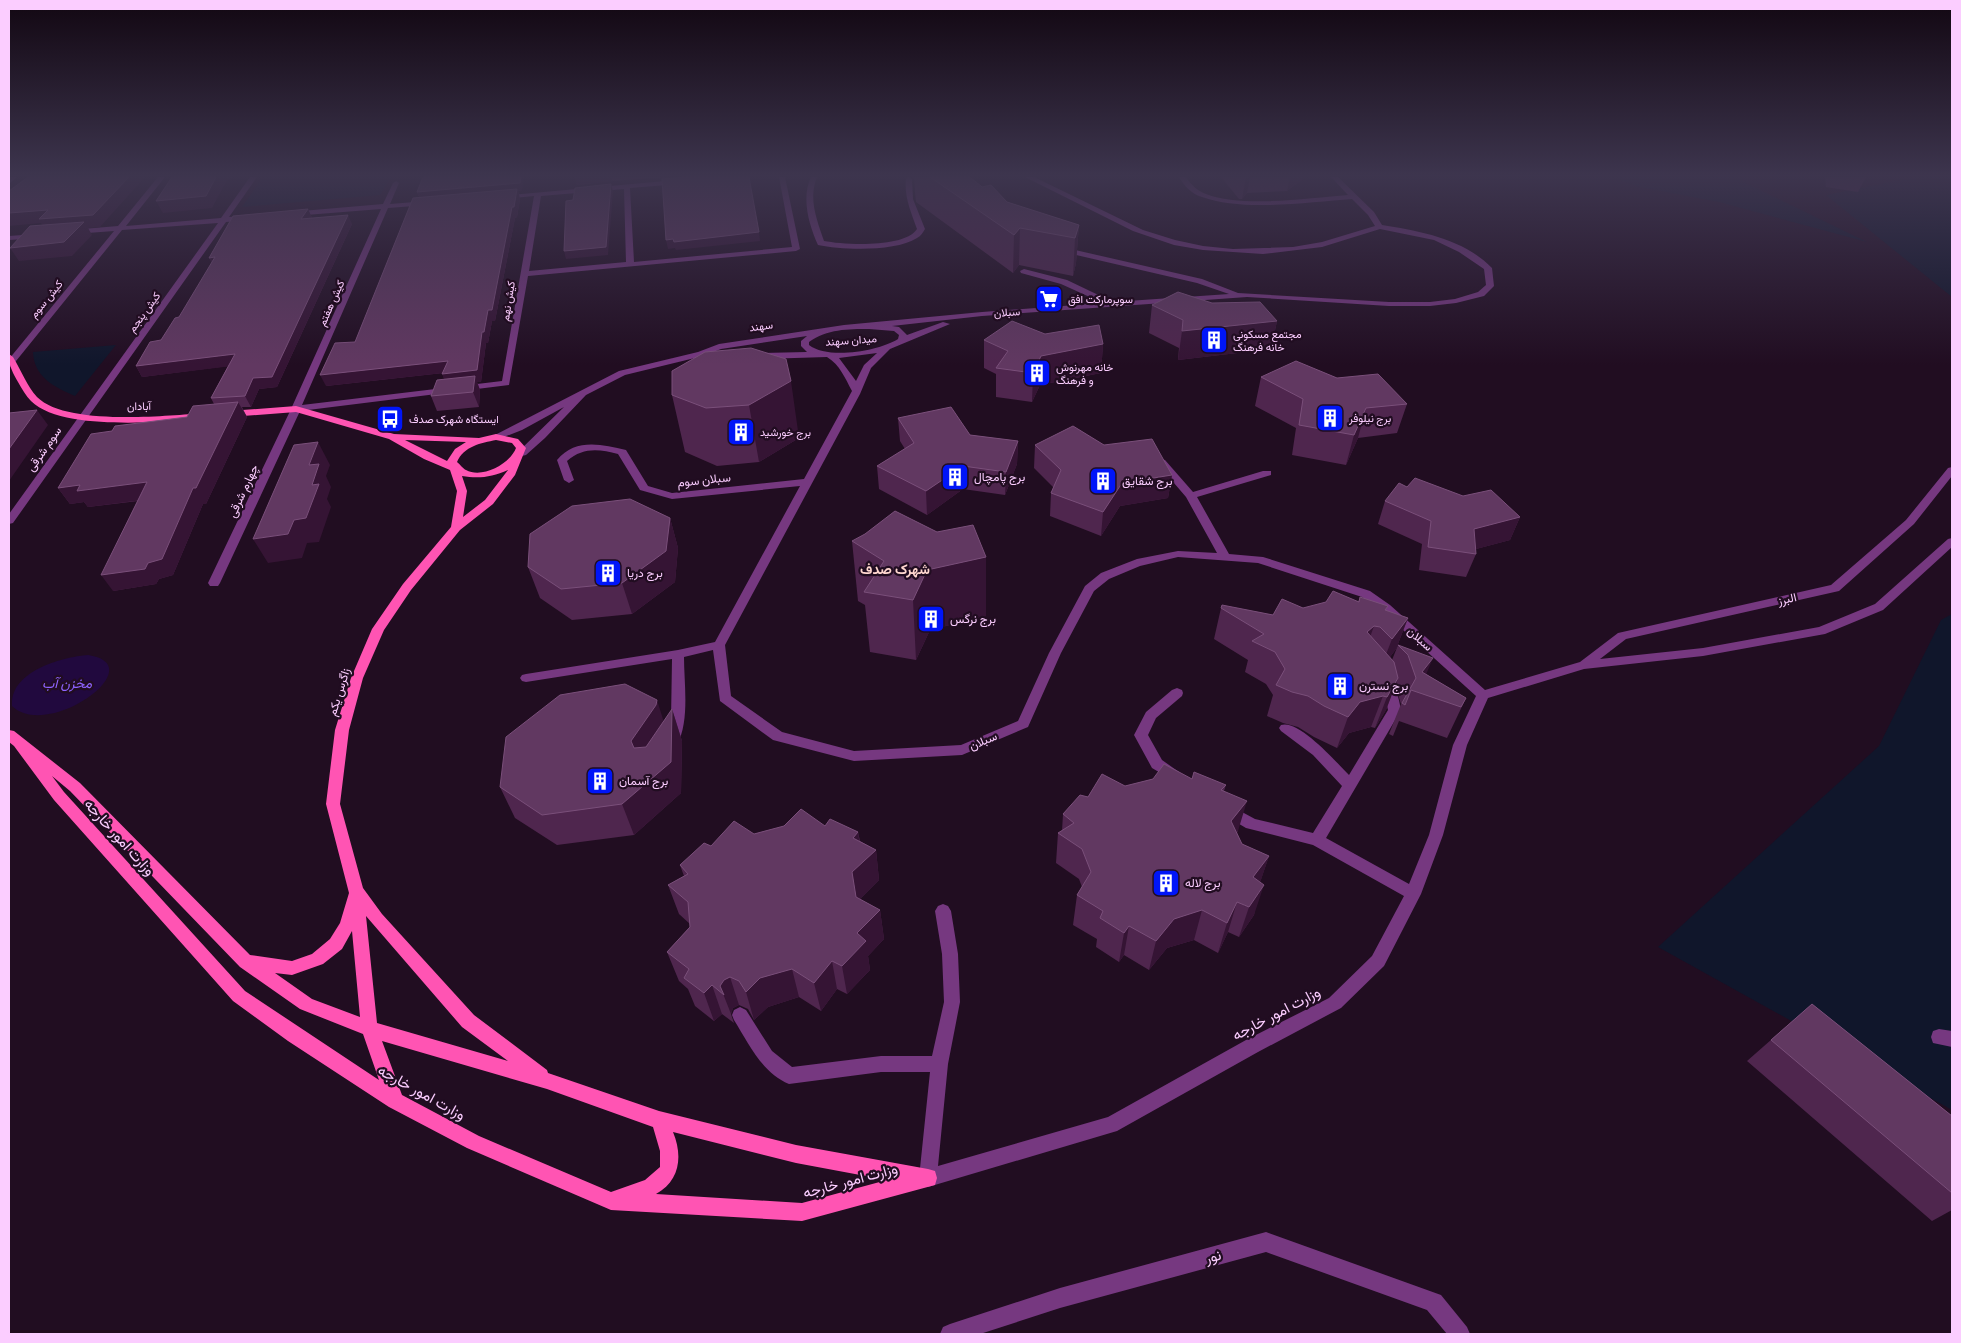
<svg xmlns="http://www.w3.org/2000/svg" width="1961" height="1343" viewBox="0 0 1961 1343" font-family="'Archivo Narrow',Vazirmatn,sans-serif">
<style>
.green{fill:#10162b}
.water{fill:#21093e}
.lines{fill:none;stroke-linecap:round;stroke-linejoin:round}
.minor{fill:#763880;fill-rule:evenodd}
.major{fill:#ff54b3;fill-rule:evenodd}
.wall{fill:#4f264e}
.shaded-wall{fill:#351434}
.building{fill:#613861;stroke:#7a4f7a}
.labels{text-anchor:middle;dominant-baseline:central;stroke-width:4.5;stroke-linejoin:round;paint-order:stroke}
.far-street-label{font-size:11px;fill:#fbcdff;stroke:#210d21}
.far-poi-label{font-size:11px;fill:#fbcdff;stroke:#210d21;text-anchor:start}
.street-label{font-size:12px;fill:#fbcdff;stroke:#210d21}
.poi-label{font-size:12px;fill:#fbcdff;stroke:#210d21;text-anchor:start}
.neighbourhood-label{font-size:14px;font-weight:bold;fill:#ffd7cf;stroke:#210d21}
.water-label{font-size:14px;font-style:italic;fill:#8f63ff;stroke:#210d21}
.near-street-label{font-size:15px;fill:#fbcdff;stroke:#210d21}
</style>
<rect width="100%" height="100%" fill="#210d21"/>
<path class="green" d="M263 177H391L380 195 242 207Z
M1610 177H1733L1867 242 1719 202 1640 187Z
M1917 177H1952V297L1826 195Z
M116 345 75 396C54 387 34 377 33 352Z
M1952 614V1110L1658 947 1879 746 1941 620Z"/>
<path class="water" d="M88 655C154 665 48 741 12 706 9 672 61 657 88 655Z"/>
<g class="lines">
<path class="minor" d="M10 177H17L9 184Z
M158 177H165L126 226 221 218 250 177H257L229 217 248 216 252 218 248 220 226 222 13 523 9 524V514L218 223 122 230 12 366 9 367V359L114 231 74 234 70 232 71 230 118 226Z
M687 177H693L694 181 691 183 630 188 634 262 792 247 779 177H785L800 249 796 251 528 276 509 385 300 411 220 583 218 586H210L208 583 291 409 381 209 293 216H290V212L383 204 393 183 396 181 399 183 390 204 427 201 431 203 427 205 388 208 302 405 502 381 534 196 502 199 499 197 500 196 687 179ZM624 189 626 262 529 271 541 196Z
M811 177H817C808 199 817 220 824 241 845 245 905 248 917 229 911 212 904 197 906 179L908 177 912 179 913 199 925 229C923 232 921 236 917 238 895 252 843 250 818 245 809 225 801 198 811 177Z
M1025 177H1034L1143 230 1175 240 1203 246 1233 249 1293 247 1322 242 1375 226 1368 215 1352 199C1309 202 1243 212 1202 197 1192 194 1184 186 1179 177H1186C1191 185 1198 191 1206 194 1243 208 1309 198 1348 195L1331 177H1338L1374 212 1382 225C1420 231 1464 239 1492 268L1494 286 1484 296 1456 303 1430 306H1389L1247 297 982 316 892 326 899 327 907 335 943 322 950 324 890 349 871 368 860 394 725 645 731 696 782 732 854 751 961 745 1018 721 1049 653 1085 586 1101 573 1137 559 1178 551 1217 553 1186 497 1156 462 1161 459 1165 460 1193 492 1263 471H1271V475L1197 497 1229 554 1263 557 1370 591 1390 605 1485 690 1580 662 1618 633 1831 585 1906 520 1948 468 1952 467V476L1914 524 1839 591 1626 639 1600 659 1703 648 1819 627 1875 604 1948 539 1952 538V547L1883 610 1825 634 1703 656 1584 669 1488 698 1467 745 1443 835 1421 894 1384 966 1341 1008 1258 1052 1117 1131 928 1187 921 1185 919 1178 930 1072H881L789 1084C762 1073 749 1044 734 1020L732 1015 734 1010 740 1007 746 1010 772 1051 792 1067 881 1056H932L944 1002 942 954 935 911 938 906 943 904 948 906 951 911 958 954 960 1002 948 1064 938 1166 1108 1117 1246 1040 1329 998 1372 956 1404 896 1313 845 1246 828 1224 815 1222 811 1224 807 1229 805 1255 819 1313 833 1342 786 1313 755 1281 731 1279 728 1281 725C1299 719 1337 763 1349 775L1388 710 1384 692 1377 683 1379 680C1395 675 1399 699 1401 710L1326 838 1409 884 1429 835 1453 745 1476 696 1382 611 1362 597 1258 563 1178 557 1140 566 1109 579 1094 591 1061 653 1028 727 962 755 854 761 773 740 720 701 713 650 684 657C684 684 690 720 677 745H667L665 741 671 720 672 659 526 682 522 681 520 678 522 675 526 674 678 650 715 642 800 486 672 499 640 490 618 454C599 449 583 447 567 461L574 480 569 483 564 480 557 460C575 438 601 444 626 450L648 486 672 493 804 479 852 391C845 378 840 365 827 357L758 359 754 356 758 353 807 352 801 346V341L807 336 721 349 703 356 625 375 586 395 545 438 526 455 522 456 517 453 564 407 522 430 496 440 491 437 619 371 698 352 719 344 844 325 982 312 1103 303 1061 284 1021 273 1020 271 1024 269 1067 280 1113 302 1229 294 1197 283 1059 251V247H1062L1202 279 1238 293 1389 302H1430L1455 299 1478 292 1486 285 1484 269 1459 252 1434 240 1380 229 1322 247 1263 254 1203 250 1174 245 1133 231ZM869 329 894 331 899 335 898 339C879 351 828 360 809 345V342C827 329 848 329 869 329ZM877 353 864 365 856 381 839 358Z
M36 234H39V238L9 240V236Z
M1177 688 1182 690 1183 693 1182 696 1156 718 1148 735 1162 760 1179 772 1181 776 1179 780 1174 781 1152 768 1134 735 1146 712 1172 690Z
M1939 1029 1952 1031V1047L1933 1043 1931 1037 1933 1031Z
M1266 1232 1441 1295 1467 1327 1470 1334H1447L1427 1310 1266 1252 1060 1308 980 1334H940L943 1327 950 1324 1060 1288Z"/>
<path class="major" d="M9 354 13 357C21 370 27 386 37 397 66 426 165 416 204 413L209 416C202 422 171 421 160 422 127 423 56 426 31 401 26 396 22 389 18 382 13 373 8 365 9 354Z
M296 406 394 434 479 438 496 434 518 439 526 448 515 475 493 504 460 530 411 590 384 630 363 678 349 730 340 804 363 888 382 914 474 1015 547 1070 548 1073 659 1111 796 1145 928 1169 935 1171 937 1178 935 1185 802 1221 611 1210 467 1148 389 1107 288 1041 233 1001 54 800 14 746 9 742V730L14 731 80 783 250 955 292 961 312 954 330 939 340 923 349 893 326 804 335 730 351 678 372 629 403 584 451 527 457 491 450 470 424 459 389 439 296 412 229 417 224 414 229 411ZM405 440 466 442 455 449 447 461ZM496 440 512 443 516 448C510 464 482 479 466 470 463 469 460 464 457 462 464 446 481 443 496 440ZM508 470 485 500 463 517 467 491 462 476C479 479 492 477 508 470ZM52 776 70 791 240 967 300 1009 363 1034 379 1080 245 991 64 792ZM366 916 462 1027 508 1061 377 1023ZM352 931 360 1017 312 999 275 973 292 975 323 964 342 949ZM382 1041 547 1089 653 1127 660 1151V1167L645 1180 611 1192 479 1136 402 1095ZM673 1132 796 1163 887 1180 802 1203 656 1194C680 1181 683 1156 673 1132Z"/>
</g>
<path class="wall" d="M575 177H667L612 181 577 185Z
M914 177H970L982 187 1007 202 1079 225 1076 263 1073 276 1019 265 1013 273 916 202 915 193Z
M1221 177H1304L1303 179 1287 191 1247 193 1242 199H1239Z
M1825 177H1866L1858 192 1826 187Z
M522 190 518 191 520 199 517 217 515 218 495 321H492L488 343H486L481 382H477L480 390 479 407 437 411 431 396 444 379 443 373 326 386 355 342 419 197 417 192Z
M308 209 312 218 352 224 277 387 259 389 251 407H242L247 417 206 504H203L173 575 159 579 156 584 113 591 138 501 88 507 84 502 70 504 58 488 112 431 187 417 214 404 211 398 228 366 142 377 136 366 161 340 179 317Z
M1212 303 1277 321 1271 349 1178 360 1179 348 1149 333 1152 305Z
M1045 334 1103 344 1101 373 1040 385 1032 402 996 397V374L984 368V340Z
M705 352 799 438 759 462 717 466 685 452 672 395Z
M1261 377 1337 378 1407 404 1397 433 1358 438 1346 465 1292 455 1296 428 1255 406Z
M898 418 970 435 1018 441 1017 464 1005 495 963 489 927 515 879 489 877 466 905 449 900 441Z
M1035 445H1104L1172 475 1168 498 1120 506 1101 536 1050 516 1051 493 1054 488 1034 468Z
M1407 487 1520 517 1510 540 1476 549V554L1466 577 1419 570 1422 544 1378 524 1385 501Z
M670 518 678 548 675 582 632 614 572 620 540 598 528 567Z
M852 541 986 557V616L930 630 916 660 870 652 865 605 858 601Z
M1360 597 1387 611 1408 618 1396 649 1390 657 1392 660 1398 645 1426 674 1466 698 1447 738 1399 721 1393 736 1389 734 1401 704 1395 686 1386 710 1375 728 1371 727 1349 733 1337 748 1314 737 1298 727 1283 723 1267 716 1273 695 1266 684 1245 672 1248 660 1214 639 1221 608 1273 615 1303 608 1358 602Z
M672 709 682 741 681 793 634 835 557 845 515 818 500 787 664 721Z
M1192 779 1226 785 1224 791 1238 831 1237 833 1242 844 1269 856 1260 882 1254 915 1239 937 1228 932 1218 953 1194 940 1167 948 1149 970 1124 955 1119 962 1096 947 1097 939 1073 925 1077 895 1082 887 1079 879 1056 863 1058 833 1062 831 1063 814 1088 797 1125 786Z
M825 826 858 832 860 841 876 850 879 880 860 899 880 910 884 939 868 956 870 970 847 994 837 989 821 1011 799 997 768 1007 754 1020 748 1009 739 1005 733 1008 731 1014 734 1023 722 1014 714 1021 695 1006 688 989 679 981 667 952 690 927V924L679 914 668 885 684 876 680 865 711 846 754 834Z
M1812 1004 1952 1116V1210L1932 1221 1747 1061Z"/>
<path class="shaded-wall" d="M129 177H145L100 227 88 228 92 235 72 256 19 261 10 248 46 231 41 223 9 226V213Z
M216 177H233L231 179 227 180 212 208 163 213 156 201Z
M521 177H524L522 190 518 191 520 199 517 217 515 218 495 321H492L488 343H486L481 382H477L480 390 479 407 473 392 447 386 442 374 482 332 512 207 420 199 417 192Z
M578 177H612V181L577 185 575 178Z
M1246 177H1250L1247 193 1242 199Z
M1290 177H1304L1303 179 1287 191Z
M611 184 613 192 608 255 566 259 564 251Z
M308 209 312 218 301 219Z
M348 215 352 224 277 387 259 389 251 407 245 396 253 378Z
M1079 225 1076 263 1073 276 1075 238Z
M1020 228 1019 265 1013 273 1014 235Z
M759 232 760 241 676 250 675 248 668 249 666 240Z
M215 257 214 268 209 258Z
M1277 321 1271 349 1178 360 1182 331Z
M1103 344 1101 373 1040 385 1032 402 1033 373 1041 356Z
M235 354 240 365 142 377 136 366Z
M448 361 452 372 326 386 320 375Z
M791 381 799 438 759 462 749 405Z
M238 402 247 417 206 504H203L173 575 159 579 156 584 113 591 101 575 193 488Z
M1366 408 1358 438 1346 465 1354 435Z
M37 410 48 425 9 481V449Z
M1018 441 1017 464 1005 495 1006 472Z
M318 442 330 465 326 476 331 487 327 499 331 507 319 542 307 543 302 558 268 563 253 539 294 520 312 485 309 465Z
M963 466V489L927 515 926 491Z
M1172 475 1168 498 1120 506 1101 536 1103 512 1122 483Z
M147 482 158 498 88 507 84 502 70 504 58 488 80 485Z
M1520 517 1510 540 1465 552 1474 529Z
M670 518 678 548 675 582 632 614 622 583Z
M986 557V616L930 630 916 660 913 600 927 570Z
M1408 618 1396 649 1380 670 1392 639Z
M1374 626 1363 657 1367 632Z
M1433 658 1420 689 1422 672Z
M1398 678 1386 710 1375 728 1387 697Z
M1383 696 1371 727 1349 733 1337 748 1348 717 1360 702Z
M657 700 667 732 641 772 631 741Z
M672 709 682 741 681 793 634 835 622 804Z
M1247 801 1238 831 1223 851 1231 821Z
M858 832 862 862 876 850 879 880 857 902 852 872 853 838Z
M1269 856 1259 886 1244 907 1253 877Z
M1264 885 1254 915 1239 937 1249 907Z
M1237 902 1228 932 1218 953 1227 923Z
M880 910 884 939 868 956 870 970 847 994 842 966 857 933Z
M1202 910 1194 940 1167 948 1149 970 1156 941 1174 919Z
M1129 926 1124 955 1119 962 1124 933Z
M832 961 837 989 821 1011 814 983Z
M792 969 799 997 768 1007 754 1020 746 992 760 978Z
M730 977 739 1005 733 1008 731 1014 720 986 724 980Z
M712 985 722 1014 714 1021 704 993Z"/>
<path class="building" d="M28 177H129L93 215 39 219 48 210 9 213V191Z
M172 177H216L206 196 156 201Z
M423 177H521L520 183 417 192Z
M685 177H749L759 232 674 242 673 239 666 240 662 179Z
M930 177H970L982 187 991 185 1007 202 1079 225 1075 238 1020 228 1014 235Z
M611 184 606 247 564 251 566 201 573 200 575 188Z
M517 189 514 207H512L492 310H488L484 332H482L477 370 442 374 448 361 320 375 335 343 355 342 413 198Z
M308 209 301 219 348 215 272 377 253 378 245 396 211 398 235 354 136 366 150 342 161 340 175 318 179 317 215 257 209 258 233 216Z
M84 222 64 242 10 248 30 226Z
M1178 292 1212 303 1260 302 1277 321 1182 331 1183 320 1152 305Z
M1012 321 1045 334 1099 325 1103 344 1041 356 1033 373 996 368 1008 351 984 340Z
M751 348 786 359 791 381 749 405 706 408 672 395V371L705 352Z
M1296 361 1337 378 1378 374 1407 404 1366 408 1354 435 1299 425 1303 399 1261 377Z
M475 376 473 392 431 396 437 380Z
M238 402 196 488H193L162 559 148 563 145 569 101 575 147 482 77 491 80 485 58 488 91 434 112 431 115 426 187 417 193 406Z
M951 407 970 435 1018 441 1006 472 963 466 926 491 877 466 914 443 898 418Z
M37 410 9 449V413Z
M1073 426 1104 445 1152 439 1172 475 1122 483 1103 512 1051 493 1061 470 1035 445Z
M318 442 309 465 319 464 312 485 319 484 306 518 294 520 288 534 253 539 294 445Z
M1415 478 1463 496 1491 490 1520 517 1474 529 1476 554 1428 547 1431 521 1385 501 1399 483 1407 487Z
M630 499 670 518 666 551 622 583 561 589 528 567 530 534 572 506Z
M895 511 937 532 973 525 986 557 927 570 913 600 864 592 884 561 852 541 865 534Z
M1333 591 1359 602 1360 597 1388 606 1385 610 1408 618 1392 639 1380 627 1374 626 1367 632 1394 662 1398 678 1387 697 1383 696 1360 702 1348 717 1324 706 1308 696 1292 692 1276 685 1285 669 1275 652 1252 641 1264 634 1221 608 1222 605 1273 615 1282 599 1303 608 1326 602Z
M1398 645 1433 658 1422 672 1466 698 1461 707 1411 690 1405 705 1402 703 1416 678 1408 655Z
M625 684 657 700 656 705 631 741 634 748 646 747 672 709 671 762 622 804 542 815 500 787 506 737 560 695Z
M1164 764 1192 779 1194 772 1226 785 1221 790 1247 801 1231 821 1242 844 1269 856 1253 877 1264 885 1249 907 1237 902 1227 923 1202 910 1174 919 1156 941 1129 926 1124 933 1100 918 1103 911 1077 895 1091 872 1082 849 1058 833 1074 823 1063 814 1080 795 1088 797 1102 774 1125 786 1153 779Z
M801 809 825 826 830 819 858 832 853 838 876 850 852 872 856 897 880 910 857 933 866 941 842 966 832 961 814 983 792 969 760 978 746 992 739 981 730 977 724 980 720 986 724 995 712 985 704 993 684 978 689 969 667 952 690 927 688 902 668 885 688 874 680 865 704 843 711 846 734 821 754 834 784 826Z
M1812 1004 1952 1116V1193L1771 1040Z"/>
<linearGradient id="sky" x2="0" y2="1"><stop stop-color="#120712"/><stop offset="0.48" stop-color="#3d354e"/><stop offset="1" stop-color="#3d354e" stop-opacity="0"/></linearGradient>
<rect width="1961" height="365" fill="url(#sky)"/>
<defs>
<g id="supermarket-square" transform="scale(1.4375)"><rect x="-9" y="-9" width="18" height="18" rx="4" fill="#0015f8" stroke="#210d21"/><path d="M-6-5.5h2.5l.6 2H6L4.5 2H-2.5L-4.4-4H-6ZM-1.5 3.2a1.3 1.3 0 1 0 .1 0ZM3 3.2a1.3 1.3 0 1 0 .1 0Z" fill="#fff"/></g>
<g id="building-square" transform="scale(1.4375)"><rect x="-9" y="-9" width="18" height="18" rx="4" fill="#0015f8" stroke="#210d21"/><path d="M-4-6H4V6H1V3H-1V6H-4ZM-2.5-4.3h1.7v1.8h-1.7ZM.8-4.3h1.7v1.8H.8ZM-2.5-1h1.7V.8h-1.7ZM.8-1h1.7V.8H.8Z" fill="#fff"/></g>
<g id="bus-square" transform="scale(1.4375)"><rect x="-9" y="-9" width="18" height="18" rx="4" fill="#0015f8" stroke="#210d21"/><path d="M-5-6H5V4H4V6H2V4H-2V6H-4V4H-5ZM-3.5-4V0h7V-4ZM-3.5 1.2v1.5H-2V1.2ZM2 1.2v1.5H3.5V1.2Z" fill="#fff"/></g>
</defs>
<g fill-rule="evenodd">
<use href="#supermarket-square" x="1049" y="299"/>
<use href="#building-square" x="1214" y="340"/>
<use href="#building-square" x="1037" y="373"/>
<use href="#building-square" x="1330" y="418"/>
<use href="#bus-square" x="390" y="419"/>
<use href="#building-square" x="741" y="432"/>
<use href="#building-square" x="955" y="477"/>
<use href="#building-square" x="1103" y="481"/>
<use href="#building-square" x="608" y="573"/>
<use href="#building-square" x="931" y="619"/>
<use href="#building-square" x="1340" y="686"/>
<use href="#building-square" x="600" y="781"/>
<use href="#building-square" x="1166" y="883"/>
</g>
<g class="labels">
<g class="far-street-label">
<text transform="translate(46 299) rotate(-51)">کیش سوم</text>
<text transform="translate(508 301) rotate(-81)">کیش نهم</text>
<text transform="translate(331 303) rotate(-66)">کیش هفتم</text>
<text transform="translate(144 312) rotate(-54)">کیش پنجم</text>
<text transform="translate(1007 312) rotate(-4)">سبلان</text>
<text transform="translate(761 326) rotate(-8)">سهند</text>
<text transform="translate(851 340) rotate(-4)">میدان سهند</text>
<text transform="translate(139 406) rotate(-1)">آبادان</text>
</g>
<g class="far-poi-label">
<text x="1068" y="299">سوپرمارکت افق</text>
<text x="1233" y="334">مجتمع مسکونی<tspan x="1233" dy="13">خانه فرهنگ</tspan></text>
<text x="1056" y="367">خانه مهرنوش<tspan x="1056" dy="13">و فرهنگ</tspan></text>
<text x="1349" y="418">برج نیلوفر</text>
<text x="409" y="419">ایستگاه شهرک صدف</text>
<text x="760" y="432">برج خورشید</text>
</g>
<g class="street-label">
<text transform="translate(44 449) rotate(-55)">سوم شرقی</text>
<text transform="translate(704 480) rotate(-6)">سبلان سوم</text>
<text transform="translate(243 491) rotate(-65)">چهارم شرقی</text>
<text transform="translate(1787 599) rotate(-13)">البرز</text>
<text transform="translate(1420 639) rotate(42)">سبلان</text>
<text transform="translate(339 692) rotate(-73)">زاگرس یکم</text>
<text transform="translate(983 741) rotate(-23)">سبلان</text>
</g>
<g class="poi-label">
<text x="974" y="477">برج پامچال</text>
<text x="1122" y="481">برج شقایق</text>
<text x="627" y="573">برج دریا</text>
<text x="950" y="619">برج نرگس</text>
<text x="1359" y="686">برج نسترن</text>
<text x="619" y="781">برج آسمان</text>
<text x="1185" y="883">برج لاله</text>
</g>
<g class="neighbourhood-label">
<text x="895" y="569">شهرک صدف</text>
</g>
<g class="water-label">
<text x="67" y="683">مخزن آب</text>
</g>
<g class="near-street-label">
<text transform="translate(120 837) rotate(48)">وزارت امور خارجه</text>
<text transform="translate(1276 1013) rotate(-28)">وزارت امور خارجه</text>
<text transform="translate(422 1092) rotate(29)">وزارت امور خارجه</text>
<text transform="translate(850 1180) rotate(-15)">وزارت امور خارجه</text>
<text transform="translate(1213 1256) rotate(-15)">نور</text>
</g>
</g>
<rect width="1961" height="1343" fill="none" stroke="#fbcdff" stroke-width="20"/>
</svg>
